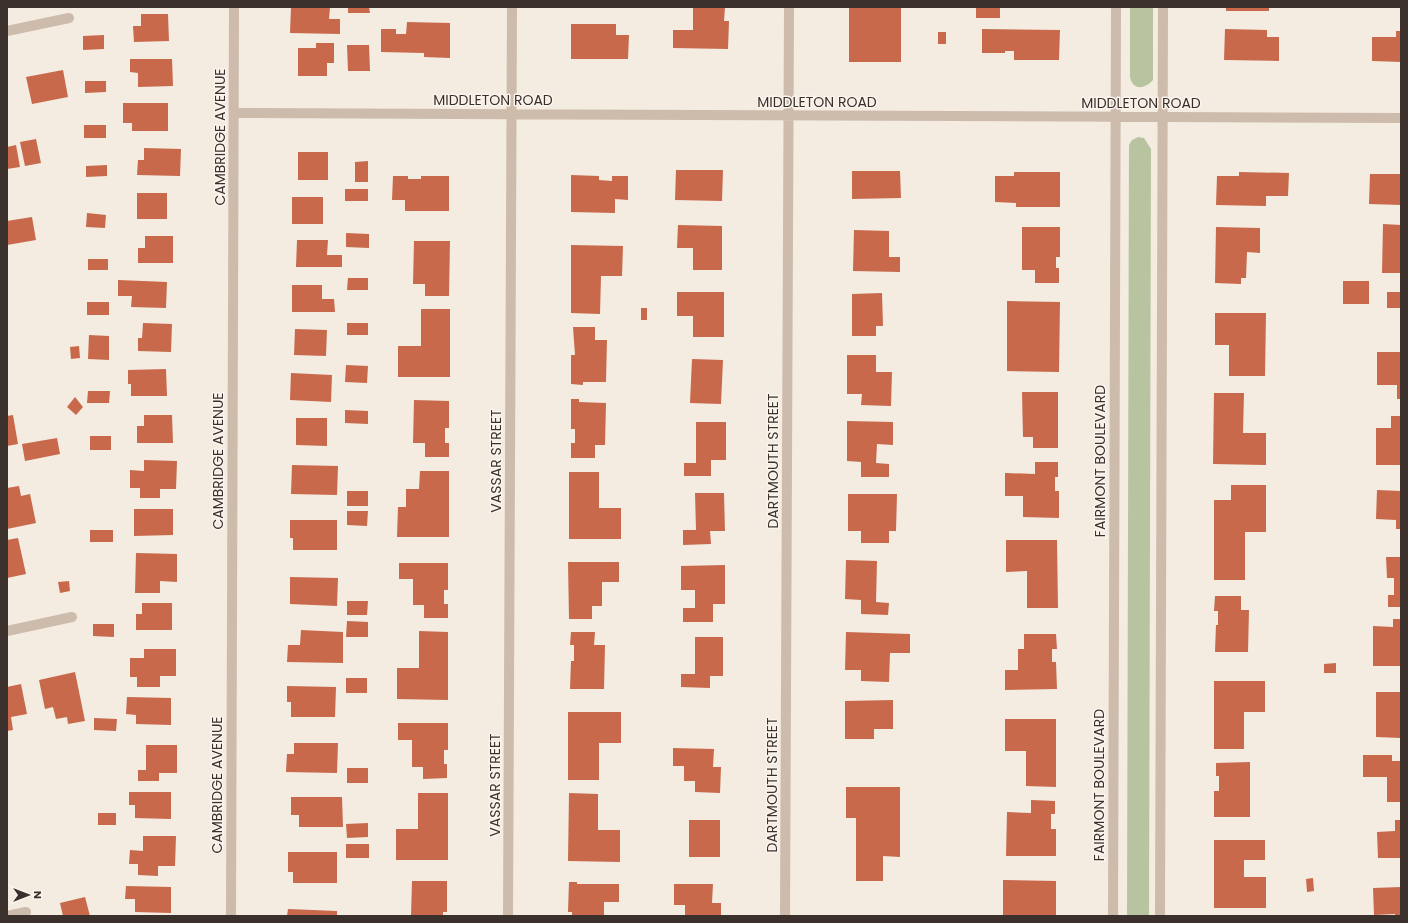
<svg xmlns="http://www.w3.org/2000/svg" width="1408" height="923" viewBox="0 0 1408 923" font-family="Poppins,sans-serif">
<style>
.green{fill:#b8c4a0}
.building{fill:#c8694b}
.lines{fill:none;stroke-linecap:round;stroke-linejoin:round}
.street{stroke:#cdbbac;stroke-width:10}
.labels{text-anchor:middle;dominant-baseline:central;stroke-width:3;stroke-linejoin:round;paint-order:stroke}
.street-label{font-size:14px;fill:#3b302b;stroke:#fbf5ee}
</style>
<rect width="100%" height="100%" fill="#f4ebe1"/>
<path class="green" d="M1130 7H1153V80C1145 89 1133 91 1130 77Z
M1138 137 1144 138 1151 149 1149 916H1127L1129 145 1132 140Z"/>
<path class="building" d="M291 7 330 8 329 19H340V34L290 33Z
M348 7H369L370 13H348Z
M693 7H725L724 21H729L728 49 673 48V30H693Z
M849 7H901V62H849Z
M976 7H1000V18H976Z
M1226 7H1269V11H1226Z
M141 14H168L169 41 134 42 133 26H141Z
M407 22 450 23V58L424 57V53L381 52V29H396V34H406Z
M571 24H616V35H629L628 59H571Z
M982 29 1060 30 1059 60H1014V51H1005V53H982Z
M1225 29 1267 30V37H1279V61L1224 60Z
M1396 31H1401V62L1372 61V37H1396Z
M938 32H946V44H938Z
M104 35V49L83 50V36Z
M316 43H334V63H327V76H298V48H316Z
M347 45H369L370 71H348Z
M130 59H172L173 86 138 87V73L130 72Z
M63 70 68 97 32 104 26 77Z
M85 81H106V92L85 93Z
M123 103H168V131H132V123H123Z
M84 125H106V138H84Z
M36 139 41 163 25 166 20 142Z
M16 145 20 167 7 169V147Z
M144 148 181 149 180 176 137 175 138 160H144Z
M298 152H328V180H298Z
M368 161V182H355V162Z
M107 165V176L86 177V166Z
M676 170H723L722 201 675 200Z
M852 171H900L901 198 852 199Z
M1014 172H1060V207H1016V203L995 202V176H1014Z
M1239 172 1289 173 1288 196H1266V206L1216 205 1217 176H1239Z
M1370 174H1401V205L1369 204Z
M571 175 599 176V180L612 181V176H628V200L615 199V213L571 212Z
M393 176H408V179H421V176H449V211H405V200H392Z
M345 189H368V201H345Z
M137 193H167V219H137Z
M292 197H323V224H292Z
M87 213 106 215 105 228 86 227Z
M32 217 36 240 7 245V221Z
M1383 224 1401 225V273H1382Z
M678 225 722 226V270H693V248H677Z
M1022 227H1060V257H1056V268H1059V283H1035V270H1022Z
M1216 227 1260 228V253L1247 252 1246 278H1241V284L1215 283Z
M854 230 889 231V257H900V272L853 271Z
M346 233 369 234V248L346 247Z
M145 236H173V263H138V248H145Z
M297 240H328L327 255H342V267H296Z
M414 241H450L449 296H425V284H413Z
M571 245 623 246 622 276H601L600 314 571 313Z
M88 259H108V270H88Z
M348 278H368V290H347Z
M118 280 167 282 166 308 131 307 132 296H118Z
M1343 281H1369V304H1343Z
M292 285H322V299H334L335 312H292Z
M677 292H724V337H693V316H677Z
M1387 292H1401V335H1400V308H1387Z
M882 293 883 326H876V336H852V294Z
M1007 301 1060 302 1059 372 1007 371Z
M87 302H109V315H87Z
M641 308H647V320H641Z
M421 309H450V377H398V346H421Z
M1215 313H1266L1265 376H1229V345H1215Z
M143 323 172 324 171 352 138 351V338H142Z
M347 323H368V335H347Z
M573 327H595V340H607L606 382H583V385L571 384V355H575Z
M295 329 327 330 326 356 294 355Z
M89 335 109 336V360L88 359Z
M79 346 80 358 71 359 70 347Z
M1377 352H1401V399H1397V385H1377Z
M847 355H876V372H892L891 406 861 405 862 394H847Z
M692 359 723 360 721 404 690 403Z
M346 365 368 366 367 383 345 382Z
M166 369 167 396H131V384H128V370Z
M291 373 332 375 331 402 290 400Z
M88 391H110L109 403H87Z
M1022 392H1058V448H1033V437H1023Z
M1214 393H1244L1243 433H1266V465L1213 464Z
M75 397 83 407 76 415 67 407Z
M571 399H579V402L606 403 605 445H595V458H571V443H575V429H571Z
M414 400 449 401V428H445V443H449V457H425V443H413Z
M345 410 368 411V424L345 423Z
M13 415 18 444 7 446V416Z
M144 415H172L173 443H137V426H144Z
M1391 416H1401V465H1376V428H1391Z
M296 418H327V446L296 445Z
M847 421 893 422V445L877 444 876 463 889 464V477H861V462L847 461Z
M696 422H726V460H711V476H684V463H696Z
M90 436H111V450H90Z
M57 438 60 454 25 461 22 444Z
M144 460 177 461 176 489H160V498H140V488H130V470L144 471Z
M1035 462H1058V477H1055V491H1059V518L1023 517V496H1005V473L1035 474Z
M292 465 338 466 337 495 291 494Z
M420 471H449V537H397L398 507H406V489H419Z
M569 472H599V508H621V539H569Z
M1231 485H1266V532H1245V580H1214V500H1231Z
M19 486 21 496 30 494 36 523 7 529V488Z
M1377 490 1401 491V529H1396V520L1376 519Z
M347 491H368V506H347Z
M695 493H724L725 531H710L711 544 683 545V530H696Z
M848 494H897L896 531H889V543H861V531H848Z
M134 509H173V535L134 536Z
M347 511H368L367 526 347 525Z
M290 520H337V550H293V538H290Z
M90 530H113V542H90Z
M18 538 26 574 7 578V540Z
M1006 540H1057L1058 608H1027V571L1006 572Z
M136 553 177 554V582L160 581V593H135Z
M1386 557H1401V607H1388V595H1394V578H1387Z
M846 560 877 561 876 602 889 603 888 615 861 614V600L845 599Z
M568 562H619V582H602V606H592V619H569Z
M399 563H448V590H444V604H448V618H424V605H413V579H399Z
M725 565V604H713V622H683V608H695V590H681V566Z
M290 577 338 578 337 606 290 604Z
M69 581 70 591 60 593 58 582Z
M1215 596H1241V610H1249L1248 652H1215L1216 625H1218V611H1214Z
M347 601H368L367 615H347Z
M142 603H172V630H136V614H142Z
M1393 619H1401V666H1373V626L1393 627Z
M347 621 368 622V637H346Z
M93 624H114V637L93 636Z
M301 630 343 632V663L287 662 288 645H300Z
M419 631 448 632V700L397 699V668H419Z
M571 632H595L594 645H605L604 689H570L571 661H574V645H570Z
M846 632 910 634V653H890L889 682 861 681V670H845Z
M1024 634H1056L1057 649H1052V662H1056L1057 689 1005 690V670H1018V649H1024Z
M695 637H723V676H710V688L681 687V674H695Z
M144 649H176V676H160V687H137V677H130V658H144Z
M1336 663V673H1324V664Z
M75 672 85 721 68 724 67 717 56 719 53 707 45 709 39 680Z
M346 678H367V693H346Z
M1214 681H1265V712H1244V749H1214Z
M21 684 27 714 11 717 13 730 7 731V687Z
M287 686 336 687 335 717H291V702H287Z
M1376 692H1401V738L1376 737Z
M127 697 171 698V725L136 724V715L126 714Z
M893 700V729H874V739H845V701Z
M568 712H621V743H599V780H568Z
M94 718 117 719 116 731 94 730Z
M1005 719H1056V787L1026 786V751H1005Z
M398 723H448V750H444V764H447V778L423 779V767H412V740H398Z
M294 743H338L337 773 286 772 287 754H294Z
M146 745H177V773H159V781H138V770H146Z
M673 748 714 749 713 767H721L720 793 695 792V781H684V766H673Z
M1363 755H1392V761H1401V802H1387V777H1363Z
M1250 762V817H1214V791H1219V776H1216V763Z
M347 768H368V783H347Z
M846 787H900V857L883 856V881H856V818H846Z
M129 792H171V819L135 818V805H129Z
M418 793H448V860H396V829H418Z
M569 793 598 794V830H620V862L568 861Z
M291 797H342L343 827H299V815H291Z
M1031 800 1055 801V814H1051V829H1056V856H1006L1007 812 1031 813Z
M98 813H116V825H98Z
M689 820H720V857H689Z
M1395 820H1401V858H1378L1377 832 1395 831Z
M368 823V837L347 838 346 824Z
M143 836H176L175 866H158V876L138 875V864H129L130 850 143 851Z
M1214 840H1265V860H1244V877H1266V908H1214Z
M346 844H369V858H346Z
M288 852H337V883H293V872H288Z
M1313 878 1314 891 1307 892 1306 879Z
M1003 880 1056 881V916H1003Z
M412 881H447V912H443V916H411Z
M569 882H577V884H619V902H604V916H572V912H568Z
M674 884H713L712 903H721V916H685V905H674Z
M126 886 171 887V913L135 912V899H125Z
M1401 887V916H1395V914L1374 915 1373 888Z
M85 897 90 916H63L60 903Z
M288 909 337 911V916H287Z"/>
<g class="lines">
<path class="street" d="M7 31 69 18
M234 113 1401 118
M7 631 72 617
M7 916 26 912
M231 916 234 7
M508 916 512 7
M785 916 789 7
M1113 916 1116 7
M1160 916 1163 7"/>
</g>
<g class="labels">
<g class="street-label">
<text x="493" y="100">MIDDLETON ROAD</text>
<text x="817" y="102">MIDDLETON ROAD</text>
<text x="1141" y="103">MIDDLETON ROAD</text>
<text transform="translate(220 137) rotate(-90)">CAMBRIDGE AVENUE</text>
<text transform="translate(218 461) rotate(-90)">CAMBRIDGE AVENUE</text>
<text transform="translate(496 461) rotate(-90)">VASSAR STREET</text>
<text transform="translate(773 461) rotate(-90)">DARTMOUTH STREET</text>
<text transform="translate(1100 461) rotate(-90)">FAIRMONT BOULEVARD</text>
<text transform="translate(217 785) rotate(-90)">CAMBRIDGE AVENUE</text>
<text transform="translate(495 785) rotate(-90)">VASSAR STREET</text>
<text transform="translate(772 785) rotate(-90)">DARTMOUTH STREET</text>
<text transform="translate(1099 785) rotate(-90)">FAIRMONT BOULEVARD</text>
</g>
</g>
<rect width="1408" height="923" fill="none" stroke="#3b302b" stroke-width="16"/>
<g transform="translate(28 895) rotate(90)" stroke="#fbf5ee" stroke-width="3" paint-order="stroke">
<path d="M0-3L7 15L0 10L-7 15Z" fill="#3b302b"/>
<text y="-6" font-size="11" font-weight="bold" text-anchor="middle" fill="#3b302b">N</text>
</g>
</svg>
